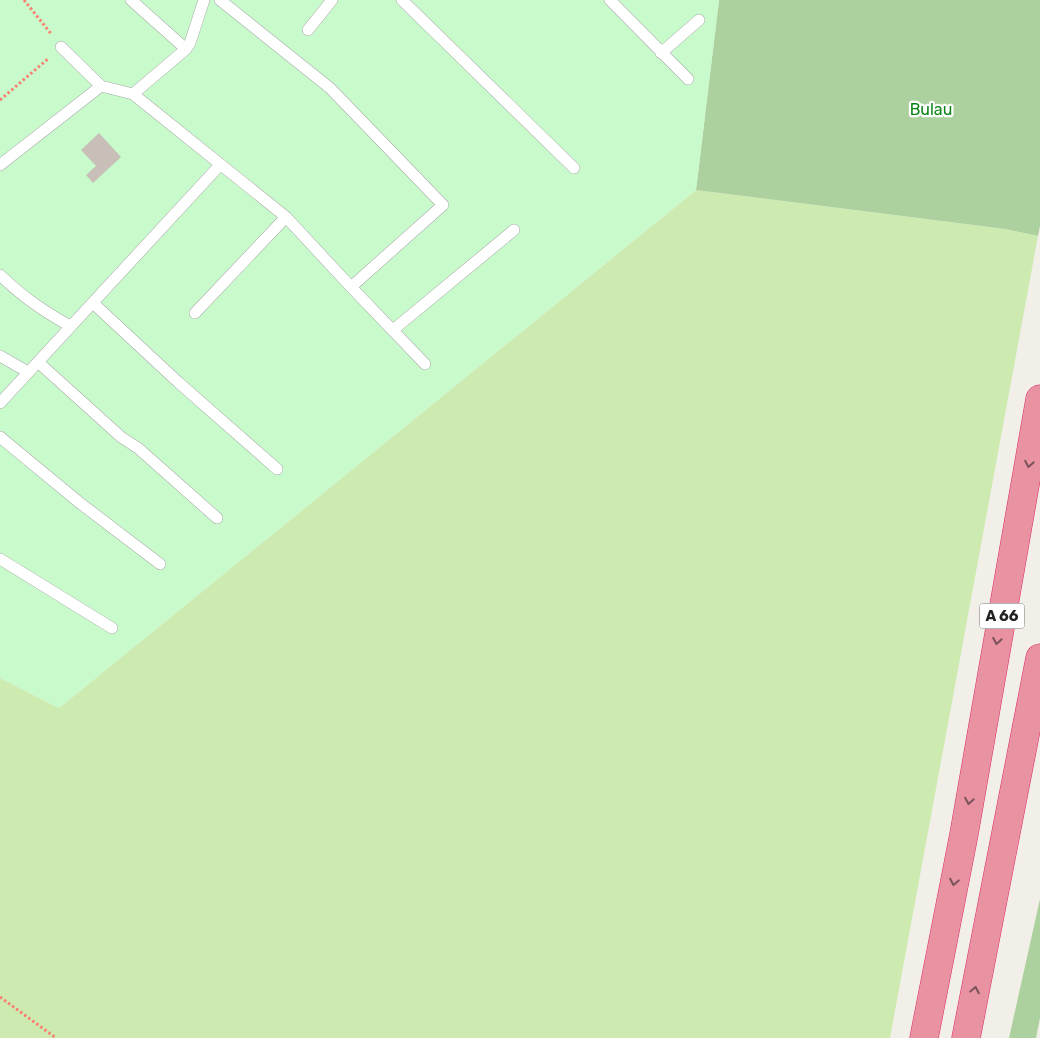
<svg xmlns="http://www.w3.org/2000/svg" width="1040" height="1038" viewBox="0 0 1040 1038" font-family="Rubik,sans-serif">
<style>
.grass{fill:#cdebb0}
.forest{fill:#add19e}
.park{fill:#c8facc}
.building{fill:#c7bfb8}
.lines{fill:none;stroke-linecap:round;stroke-linejoin:round}
.service-casing{stroke:#a9a9a9;stroke-width:12}
.motorway-casing{stroke:#dc2a67;stroke-width:29}
.path{stroke:#fa8072;stroke-width:3;stroke-dasharray:2.5 2.5;stroke-linecap:butt}
.service{stroke:#fff;stroke-width:11}
.motorway{stroke:#e892a2;stroke-width:28}
.oneway{stroke:#7b545c}
.labels{text-anchor:middle;dominant-baseline:central;stroke-width:4.5;stroke-linejoin:round;paint-order:stroke}
.shield{fill:#fff;stroke:#646464;stroke-width:1}
.shield-label{font-size:15px;font-weight:bold;fill:#222}
.park-label{font-size:16px;fill:#0c8416;stroke:#fff}
</style>
<rect width="100%" height="100%" fill="#f2efe9"/>
<path class="grass" d="M696 190 1005 229 1038 236 890 1038H0V678L59 708Z"/>
<path class="forest" d="M719 0H1040V226L1038 236 1005 229 696 190Z
M1040 899V1018L1036 1038H1009Z"/>
<path class="park" d="M0 0H719L696 190 59 708 0 678Z"/>
<path class="building" d="M99 133 121 157 93 183 86 175 96 166 81 150Z"/>
<g class="lines">
<g class="service-casing">
<path id="service" d="M131 0 186 49
M220 0 330 88 443 205 351 287
M402 0 574 168
M610 0 688 79
M308 30 332 0
M61 47 101 86 133 94 286 217 351 287 425 364
M661 53 699 20
M133 94 186 49 190 43 204 0
M0 165 101 86
M0 275C24 298 42 310 70 326
M93 303 178 382 277 469
M195 313 286 217
M393 330 514 230
M0 356 28 372
M38 362 121 437 138 448 217 518
M0 403 220 165
M0 437 80 503 160 564
M0 559 112 628"/>
</g>
<g class="motorway-casing">
<path id="motorway" d="M924 1038 964 834 1040 399
M966 1038 1040 658"/>
</g>
<path class="path" d="M24 0 52 35
M0 100 49 58
M0 997 56 1038"/>
<use href="#service" class="service"/>
<use href="#motorway" class="motorway"/>
</g>
<defs><path id="oneway-chevron" d="M-2-3.5L2.5 0L-2 3.5" fill="none" stroke-width="1.6" stroke-linecap="round" stroke-linejoin="round" transform="scale(1.25)"/></defs>
<g class="oneway">
<use href="#oneway-chevron" transform="translate(1029 464) rotate(100)"/>
<use href="#oneway-chevron" transform="translate(997 641) rotate(100)"/>
<use href="#oneway-chevron" transform="translate(969 801) rotate(100)"/>
<use href="#oneway-chevron" transform="translate(954 882) rotate(101)"/>
<use href="#oneway-chevron" transform="translate(975 990) rotate(-79)"/>
</g>
<g class="labels">
<rect class="shield" x="979.5" y="603.5" width="45" height="25" rx="4"/>
<g class="shield-label">
<text x="1002" y="616">A 66</text>
</g>
<g class="park-label">
<text x="931" y="109">Bulau</text>
</g>
</g>
</svg>
